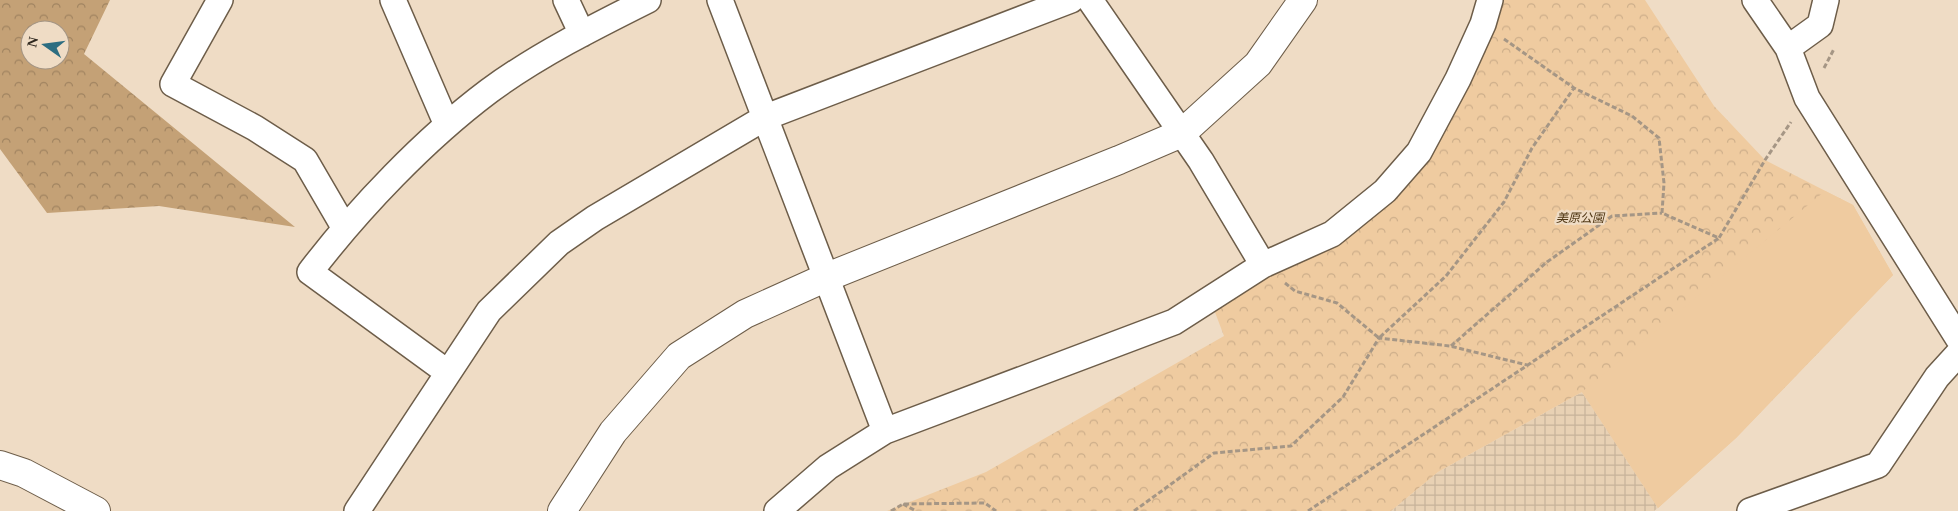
<svg xmlns="http://www.w3.org/2000/svg" width="1958" height="511" viewBox="0 0 1958 511" font-family="'Times New Roman','Noto Sans JP',serif">
<style>
.industrial{fill:url(#industrial-grid)}
.forest{fill:url(#forest-crowns);fill-rule:evenodd}
.park{fill:url(#park-crowns)}
.pitch{fill:#efcba0}
.lines{fill:none;stroke-linecap:round;stroke-linejoin:round}
.minor-casing{stroke:#6d5d49;stroke-width:28}
.tertiary-casing{stroke:#6d5d49;stroke-width:30}
.path{stroke:#a59685;stroke-width:3;stroke-dasharray:5 2.5;stroke-linecap:butt}
.minor{stroke:#fff;stroke-width:25}
.tertiary{stroke:#fff;stroke-width:28}
.labels{text-anchor:middle;dominant-baseline:central;stroke-width:4.5;stroke-linejoin:round;paint-order:stroke}
.park-label{font-size:12px;font-style:italic;fill:#4f3613;stroke:#efdcc5}
</style>
<defs>
<pattern id="industrial-grid" width="8" height="8" patternUnits="userSpaceOnUse" patternTransform="scale(1.25)"><rect width="8" height="8" fill="#e8d1b4"/><path d="M0 4h8M4 0v8" fill="none" stroke="#c7b39a"/></pattern>
<pattern id="forest-crowns" width="20" height="18" patternUnits="userSpaceOnUse" patternTransform="scale(1.25)"><rect width="20" height="18" fill="#c4a176"/><path d="M2 6a3 3 0 1 1 6 0M12 15a3 3 0 1 1 6 0" fill="none" stroke="#a08360"/></pattern>
<pattern id="park-crowns" width="20" height="18" patternUnits="userSpaceOnUse" patternTransform="scale(1.25)"><rect width="20" height="18" fill="#efcba0"/><path d="M2 6a3 3 0 1 1 6 0M12 15a3 3 0 1 1 6 0" fill="none" stroke="#cdae8a"/></pattern>
</defs>
<rect width="100%" height="100%" fill="#efdcc5"/>
<path class="industrial" d="M1582 392 1658 508 1654 511H1391L1438 472Z"/>
<path class="forest" d="M0 0H110L84 54 295 227 159 206 47 213 0 149ZM30 30H60V60H30Z"/>
<path class="park" d="M1490 0H1645L1714 106 1765 160 1853 205 1893 275 1736 438 1658 508 1582 392 1438 472 1391 511H887L986 472 1224 336 1210 299 1385 191Z"/>
<path class="pitch" d="M1825 191 1853 205 1893 275 1736 438 1658 508 1582 392Z"/>
<g class="lines">
<g class="minor-casing">
<path id="minor" d="M220 0 173 84 255 128 305 160 344 227
M393 0 447 125
M566 0 582 34
M720 0 885 431
M1090 0 1201 161 1263 265
M1755 0 1788 48 1807 98 1958 338
M1788 48 1820 25 1826 0
M447 372 310 272C359 208 425 139 489 91 538 55 594 27 648 0
M357 511 489 311 559 243 595 218 766 117 1071 0
M777 511 828 467 885 431 1174 322 1263 265 1332 234 1385 191 1419 152 1458 79 1483 24 1490 0
M1750 511 1878 465 1937 377 1958 354"/>
</g>
<g class="tertiary-casing">
<path id="tertiary" d="M0 465 24 473 96 511
M562 511 613 432 679 356 745 314 827 277 1119 160 1182 133 1258 64 1303 0"/>
</g>
<path class="path" d="M1504 39 1574 88 1632 116 1659 138 1664 183 1662 213 1719 238 1765 160 1791 122
M1824 68 1834 49
M1285 283 1295 291 1337 303 1379 338 1446 276 1504 202 1532 148 1574 88
M1451 346 1547 262 1612 216 1662 213
M903 504 916 511
M891 511 903 504 985 503 996 511
M1134 511 1214 453 1291 446 1343 397 1379 338 1450 346 1527 365
M1308 511 1719 238"/>
<use href="#minor" class="minor"/>
<use href="#tertiary" class="tertiary"/>
</g>
<g class="labels">
<g class="park-label">
<text x="1580" y="218">美原公園</text>
</g>
</g>
<g transform="translate(45 45) rotate(284)"><circle r="24" fill="#efdcc5" stroke="#a39483"/>
<path d="M0-4L9 19L0 12L-9 19Z" fill="#2c6d81"/>
<text y="-8" font-size="14" font-weight="bold" text-anchor="middle" fill="#302920">N</text>
</g>
</svg>
